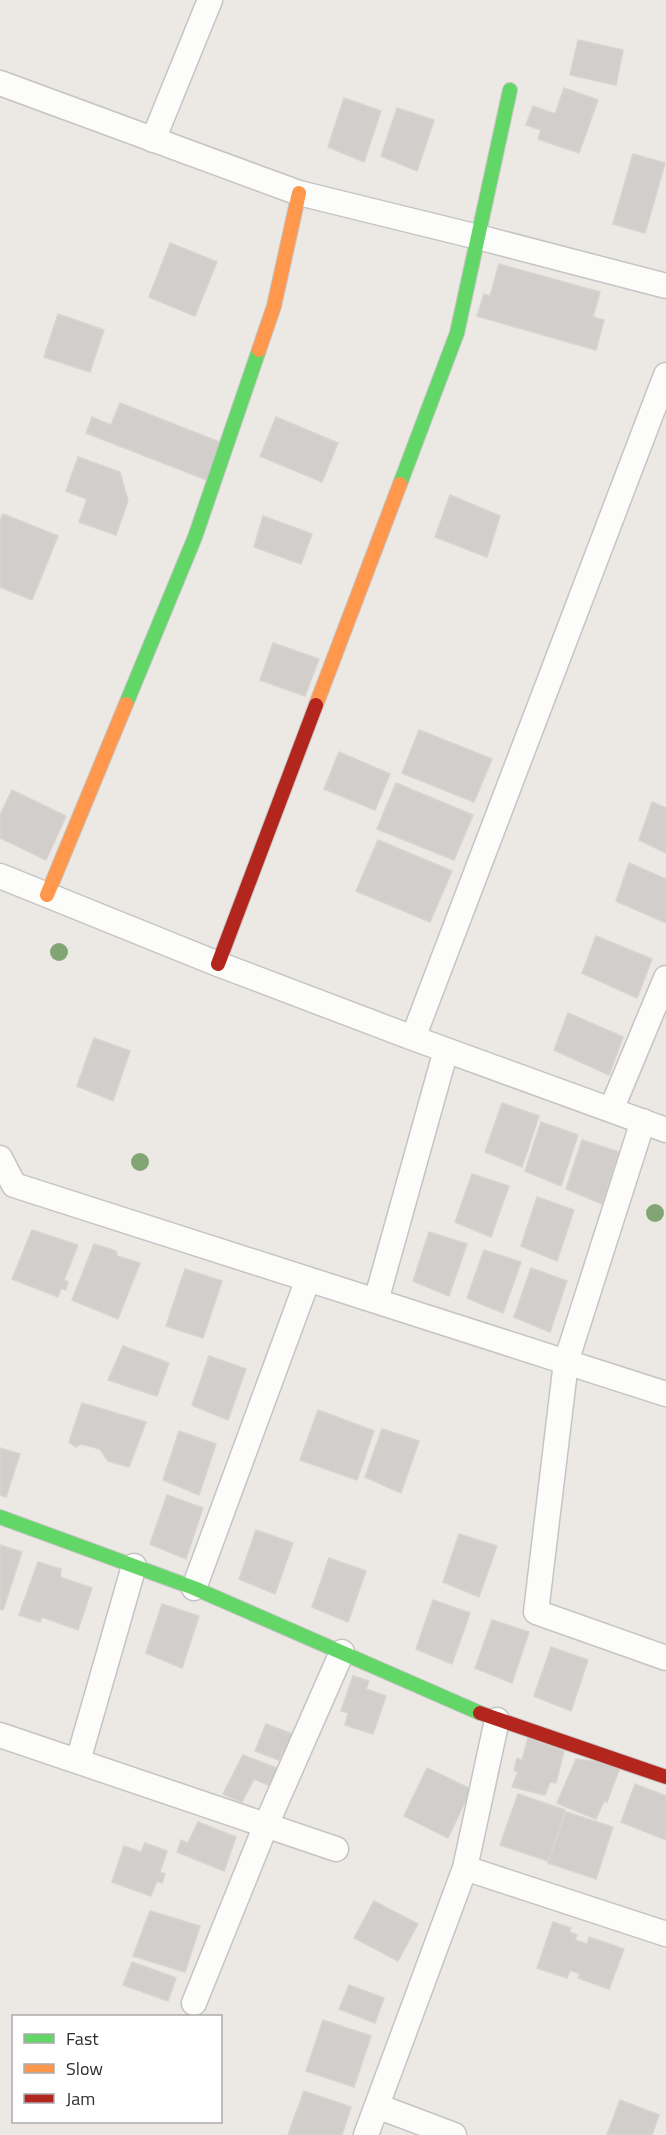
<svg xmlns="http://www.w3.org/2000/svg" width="666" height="2135" viewBox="0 0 666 2135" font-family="'Titillium Web',sans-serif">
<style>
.building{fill:#d1cecb;stroke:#d7d4d0;stroke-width:1.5}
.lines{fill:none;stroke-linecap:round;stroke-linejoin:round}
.street-casing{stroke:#c5c4c5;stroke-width:27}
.fast-casing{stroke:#c5c4c5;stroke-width:16}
.slow-casing{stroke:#c5c4c5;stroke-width:16}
.jam-casing{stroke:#c5c4c5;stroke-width:16}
.street{stroke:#fcfcfb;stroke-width:24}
.fast{stroke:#63d668;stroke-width:14}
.slow{stroke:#ff974d;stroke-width:14}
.jam{stroke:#b3261e;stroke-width:14}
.tree{fill:#82a575}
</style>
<rect width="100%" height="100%" fill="#ece8e4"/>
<path class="building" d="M578 40 623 50 616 85 570 75Z
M564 88 598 100 579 153 538 139 541 130 526 125 533 106 555 114Z
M344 98 381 111 364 162 328 147Z
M397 108 434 120 417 171 381 156Z
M633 154 665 163 645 233 613 224Z
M170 243 217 262 195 316 149 297Z
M499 264 600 292 593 317 604 320 596 350 477 316 484 294 490 296Z
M58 314 104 330 90 372 44 357Z
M120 403 222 443 207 480 86 433 92 417 111 425Z
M276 417 338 443 322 482 260 456Z
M78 457 120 472 128 501 116 535 79 522 87 499 66 491Z
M450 495 500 516 487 557 435 537Z
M3 514 58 536 32 600 0 587V521Z
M263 516 312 534 301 564 254 547Z
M273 643 319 659 305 696 260 680Z
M419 730 492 759 474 802 402 773Z
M339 752 390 774 375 810 324 789Z
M396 783 473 815 454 860 377 829Z
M12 790 66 816 46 860 0 838V815Z
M652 802 666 808V853L639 840Z
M378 840 452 871 430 922 356 891Z
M629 863 666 879V923L616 901Z
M596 936 652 959 637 998 582 973Z
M568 1013 623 1037 609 1075 554 1050Z
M94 1038 130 1051 113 1101 77 1086Z
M502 1103 539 1116 522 1167 485 1152Z
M541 1122 578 1135 561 1186 525 1171Z
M582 1140 619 1152 602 1204 566 1189Z
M472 1174 509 1186 491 1237 455 1222Z
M537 1197 574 1210 557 1261 521 1246Z
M32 1230 78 1245 64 1280 68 1282 66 1290 61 1288 58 1297 12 1279Z
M429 1232 467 1244 449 1296 413 1281Z
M94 1244 116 1251 117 1256 140 1263 118 1319 72 1300Z
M484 1250 521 1262 503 1313 467 1298Z
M531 1268 567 1281 550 1332 514 1317Z
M185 1269 222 1281 203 1338 166 1326Z
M123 1346 169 1363 157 1396 108 1380Z
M209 1356 246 1369 228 1420 192 1405Z
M82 1403 146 1422 129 1467 108 1461 100 1449 81 1444 76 1447 69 1442Z
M318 1410 374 1431 357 1480 300 1460Z
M382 1429 419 1441 401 1493 365 1477Z
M179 1431 216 1444 199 1495 163 1480Z
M0 1448 20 1454 6 1497 0 1495Z
M167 1495 203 1508 186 1559 150 1544Z
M256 1530 293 1543 275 1594 239 1579Z
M459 1534 497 1546 479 1597 443 1582Z
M0 1545 22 1552 3 1610 0 1609Z
M329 1558 366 1571 348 1622 312 1607Z
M38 1562 61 1569 60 1577 92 1588 78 1630 42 1617 40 1622 19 1615Z
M433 1600 470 1613 452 1664 416 1649Z
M162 1604 199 1616 182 1668 146 1653Z
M492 1620 529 1632 512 1683 475 1668Z
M551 1647 588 1660 571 1711 534 1696Z
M353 1676 369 1681 366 1689 386 1696 373 1734 345 1725 348 1713 341 1711Z
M266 1724 295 1735 288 1754 281 1755 279 1760 255 1751Z
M528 1738 564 1751 556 1783 550 1782 545 1795 512 1787 518 1772 514 1771 517 1758 522 1760Z
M243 1755 282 1770 277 1789 254 1779 242 1802 223 1794Z
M576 1759 621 1765 607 1802 604 1801 596 1819 557 1803Z
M427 1768 471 1789 448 1838 404 1816Z
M635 1784 666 1796V1840L621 1822Z
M518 1794 565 1810 548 1861 500 1845Z
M566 1812 613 1827 596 1879 548 1863Z
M198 1822 236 1837 224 1871 177 1852 181 1840 188 1843Z
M145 1843 167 1851 160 1872 165 1874 162 1883 157 1881 151 1896 112 1882 124 1846 141 1852Z
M374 1901 418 1924 398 1961 354 1938Z
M150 1911 200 1926 185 1972 133 1956Z
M553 1922 571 1928 569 1932 577 1935 575 1940 587 1944 589 1937 624 1949 609 1989 578 1978 580 1974 570 1970 567 1978 537 1968Z
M132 1962 176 1978 168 2001 123 1985Z
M349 1985 384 1998 375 2023 339 2009Z
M323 2020 371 2036 354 2087 306 2071Z
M304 2091 351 2107 342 2135H288Z
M620 2100 659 2115 652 2135H607Z"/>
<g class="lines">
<g class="street-casing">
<path id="street" d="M0 83 299 193 478 237 666 286
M153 140 210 0
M0 876 218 964 413 1038 666 1130
M413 1038 666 375
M611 1110 666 978
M643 1121 566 1362 536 1612 666 1658
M0 1158 14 1185 666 1394
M376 1301 446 1050
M194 1588 308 1279
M0 1735 336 1849
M78 1761 134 1566
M465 1868 666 1934
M194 2003 266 1825 342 1652
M377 2106 454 2135
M366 2135 465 1868 497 1720"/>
</g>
<g class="fast-casing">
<path id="fast" d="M400 484 457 333 510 90
M126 704 195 537 259 350
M0 1517 194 1588 480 1713"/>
</g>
<g class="slow-casing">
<path id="slow" d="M259 350 274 306 299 193
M316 705 400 484
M47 895 126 704"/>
</g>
<g class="jam-casing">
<path id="jam" d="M218 964 316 705
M480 1713 666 1777"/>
</g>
<use href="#street" class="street"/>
<use href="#fast" class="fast"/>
<use href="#slow" class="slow"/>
<use href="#jam" class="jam"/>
</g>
<g class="tree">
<circle cx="59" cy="952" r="9"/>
<circle cx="140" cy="1162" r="9"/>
<circle cx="655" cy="1213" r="9"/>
</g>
<rect x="12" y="2015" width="210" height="108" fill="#ffffff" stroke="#ababab" stroke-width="1.5"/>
<rect x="24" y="2034" width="30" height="9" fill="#63d668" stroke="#ababab" stroke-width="1.5"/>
<text x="66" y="2045" font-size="18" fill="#2e2e2e">Fast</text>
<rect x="24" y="2064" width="30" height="9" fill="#ff974d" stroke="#ababab" stroke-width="1.5"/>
<text x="66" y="2075" font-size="18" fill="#2e2e2e">Slow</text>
<rect x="24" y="2094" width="30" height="9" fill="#b3261e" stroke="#ababab" stroke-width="1.5"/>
<text x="66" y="2105" font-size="18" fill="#2e2e2e">Jam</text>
</svg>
